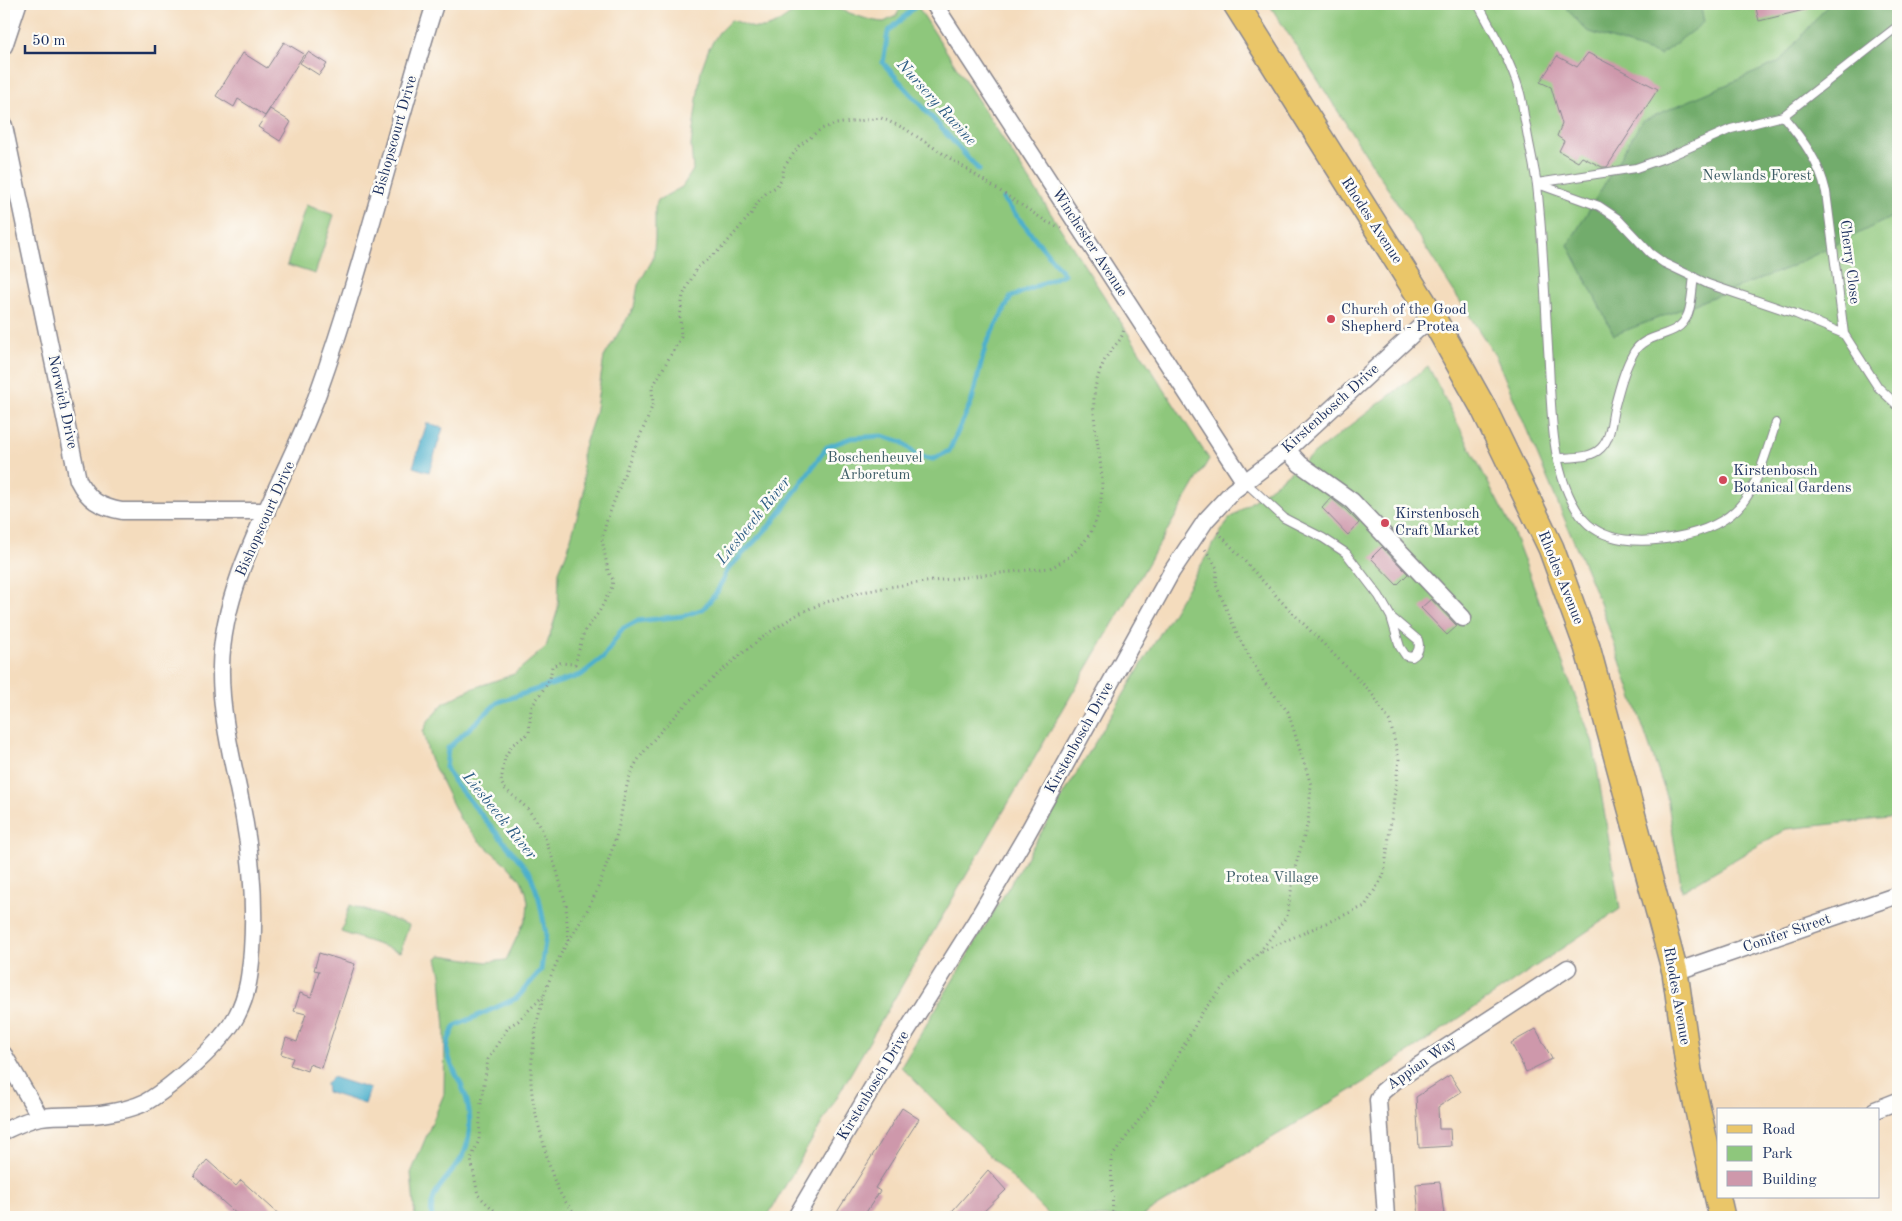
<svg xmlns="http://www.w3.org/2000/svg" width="1902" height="1221" viewBox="0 0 1902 1221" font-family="'Old Standard TT',serif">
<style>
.green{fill:#8ec77c;stroke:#547b6d}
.forest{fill:#72ac6c;stroke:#466e65}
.water{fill:#4db0cc;stroke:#347095}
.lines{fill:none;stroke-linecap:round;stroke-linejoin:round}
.stream{stroke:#4db0cc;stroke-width:5}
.building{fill:#ce98ab}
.service-casing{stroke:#88868e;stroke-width:10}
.minor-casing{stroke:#88868e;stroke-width:19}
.primary-casing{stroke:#88868e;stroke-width:28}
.path{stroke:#88868e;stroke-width:3;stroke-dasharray:1 4;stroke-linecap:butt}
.service{stroke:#fff;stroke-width:8}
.minor{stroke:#fff;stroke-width:16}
.primary{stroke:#eac669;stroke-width:25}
.poi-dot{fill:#d1495b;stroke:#fdfcf7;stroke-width:2}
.labels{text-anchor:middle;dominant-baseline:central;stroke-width:5;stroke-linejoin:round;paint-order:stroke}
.street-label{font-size:15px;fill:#1b2f5e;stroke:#fdfcf7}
.park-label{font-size:15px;fill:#3e5d67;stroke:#fdfcf7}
.poi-label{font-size:15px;fill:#1b2f5e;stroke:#fdfcf7;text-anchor:start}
.water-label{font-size:16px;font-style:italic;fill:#2c5c84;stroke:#fdfcf7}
</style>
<rect width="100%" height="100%" fill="#fdfcf7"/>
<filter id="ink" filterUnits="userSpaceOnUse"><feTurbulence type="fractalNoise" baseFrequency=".02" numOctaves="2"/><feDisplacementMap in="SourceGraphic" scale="10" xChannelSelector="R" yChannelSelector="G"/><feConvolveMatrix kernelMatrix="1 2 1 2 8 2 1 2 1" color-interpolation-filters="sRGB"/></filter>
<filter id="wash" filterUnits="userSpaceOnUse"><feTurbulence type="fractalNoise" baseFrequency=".0096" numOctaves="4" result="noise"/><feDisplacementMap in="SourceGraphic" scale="20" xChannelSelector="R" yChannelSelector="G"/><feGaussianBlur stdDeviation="1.12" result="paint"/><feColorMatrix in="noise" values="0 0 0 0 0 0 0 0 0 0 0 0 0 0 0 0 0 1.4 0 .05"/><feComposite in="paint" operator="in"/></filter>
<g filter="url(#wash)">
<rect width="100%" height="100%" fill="#f4dcbd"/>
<path class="green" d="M903 4H916L1209 459 767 1217H415L411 1173 444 1094 445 1029 441 975 437 958 441 955 487 962 506 960 527 916 528 902 526 892 521 880 506 864 479 841 460 819 429 756 423 732 428 721 444 703 471 689 514 674 546 647 558 609 559 571 567 552 584 492 582 453 595 414 604 357 634 307 638 285 653 259 655 239V207L658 200 682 187 693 170 691 145 701 70 709 48 719 32 731 20C740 21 748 28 757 28 779 30 790 8 809 6 836 2 859 21 884 22L896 16Z
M1269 4H1898V817L1786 829 1682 891 1667 797 1600 603 1496 357Z
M306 205 334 215 315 274 287 265Z
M1428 366 1513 531 1593 743 1620 909 1365 1082 1140 1217H1051L901 1067 1228 520Z
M350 905 409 925 400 952 341 932Z"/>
<path class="forest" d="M1562 4H1700L1704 22 1660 55 1587 31Z
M1829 4H1898V214L1788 268 1614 335 1568 245 1642 121 1779 62Z"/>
<path class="water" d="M427 423 443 428 429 472 413 467Z
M332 1077 370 1089 365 1104 327 1092 326 1084Z"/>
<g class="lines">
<path class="stream" d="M918 4 888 32 883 63 979 170
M432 1217C427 1188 456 1175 465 1151 472 1132 471 1105 462 1087 457 1074 445 1058 448 1044 448 1038 453 1031 455 1026L517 998 541 970 546 934 539 898 530 873 454 782 446 768 448 748 498 702 581 675 604 657 622 629 637 621 683 616 703 609 717 592 728 569 773 522 827 447 851 438 882 436 902 442 918 456 933 459 949 451 972 400 986 344 1011 297 1064 274 1003 199"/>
</g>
<g id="blocks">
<path class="building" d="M1755 4H1807L1808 9 1759 21Z
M284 42 304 54 265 116 238 99 234 107 216 96 243 53 267 68Z
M308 52 327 64 319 75 300 63Z
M1588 53 1658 89 1607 167H1602L1582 157 1578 162 1559 151 1564 141 1557 136 1562 124 1551 87 1540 82 1557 56 1577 67Z
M270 109 291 122 280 141 258 127Z
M1331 498 1345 509 1359 523 1348 535 1322 508Z
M1382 547 1408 574 1397 585 1371 558Z
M1431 599 1457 626 1447 635 1421 608Z
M319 953 355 964 321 1068 309 1064 307 1071 290 1065 293 1058 281 1054 286 1038 297 1042 306 1014 294 1011 300 993 311 997 319 971 314 970Z
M1536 1029 1552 1059 1526 1072 1511 1043Z
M1450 1075 1461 1092 1438 1107 1439 1129H1450L1451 1146 1419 1148 1416 1097Z
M902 1108 919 1119 875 1188 880 1191 863 1217H834Z
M207 1160 236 1186 241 1180 282 1217H240L194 1176Z
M988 1170 1006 1190 978 1217H947Z
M1440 1182 1444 1215 1419 1217 1416 1184Z"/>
</g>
</g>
<g filter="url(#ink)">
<use href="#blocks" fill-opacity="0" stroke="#88868e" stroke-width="1"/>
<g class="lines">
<g class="service-casing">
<path id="service" d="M1478 4C1493 32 1510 60 1519 90 1523 102 1523 114 1526 126 1529 145 1534 165 1537 185 1543 239 1545 294 1548 348 1552 402 1548 469 1580 515 1601 545 1646 543 1676 537 1750 523 1755 486 1776 423
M1783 116C1803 140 1819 161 1826 192L1844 334 1878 387 1898 406
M1537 183 1636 168 1670 156 1731 129 1783 116 1898 26
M1538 184 1599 206 1617 218 1650 253 1664 263 1708 284 1796 314 1844 334
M1558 458C1572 457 1590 459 1601 448 1611 438 1611 422 1614 409 1619 390 1624 369 1634 352 1648 330 1678 340 1688 314 1692 303 1692 289 1694 277
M1244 481 1284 518 1323 538 1346 553 1379 596 1391 617 1400 647 1406 656 1412 657C1419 653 1420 647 1418 640L1391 617"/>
</g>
<g class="minor-casing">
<path id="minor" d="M934 4 1244 481
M4 46 18 4
M4 126 78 480C88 500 100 507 122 511H267
M1287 450 1300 464 1352 501 1463 618
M1675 972 1898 895
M4 1055 40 1117
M1875 1110 1898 1101
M4 1131C15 1126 29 1119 41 1117 61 1114 81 1117 101 1114 115 1112 134 1108 146 1102 173 1086 223 1042 237 1015 248 994 250 974 252 951 255 907 252 862 244 818 235 768 220 719 221 667 222 575 287 480 318 393 364 265 394 133 435 4
M796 1217 889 1059 976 921 1027 834 1172 571 1206 520 1233 491 1287 450 1432 316
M1386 1217 1378 1100 1382 1092 1395 1081 1568 968"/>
</g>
<g class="primary-casing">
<path id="primary" d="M1236 4 1432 316 1484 409 1551 548 1587 647 1675 972 1689 1071 1722 1217"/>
</g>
<path class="path" d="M1218 532 1281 601 1371 692 1390 722 1399 759 1384 875 1365 906 1260 952
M568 941 566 905 557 871 541 827 527 808 504 788 501 782 505 757 512 745 529 733 531 708 550 679 552 666 560 663 575 664 584 632 599 612 612 587 613 580 608 571 602 539 606 523 631 456 647 420 653 404 652 388 681 337 680 317 683 295 697 268 724 246 751 214 758 202 767 192 776 187 782 178 784 167 799 146 821 129 836 124 881 118 904 128 1047 222 1061 228
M501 1217 478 1195 471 1159 479 1140 481 1102 488 1059 509 1026 518 1021 543 996
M580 1217C558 1201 550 1170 544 1145 538 1123 531 1101 531 1078 532 1037 541 993 560 956 566 943 575 932 582 919 592 903 600 884 606 866 611 853 616 839 619 825 624 802 625 780 638 760 670 714 742 648 790 619 836 591 896 586 949 579 983 575 1016 571 1050 568 1092 548 1106 513 1101 468 1098 441 1091 415 1095 388 1097 378 1103 361 1109 353 1116 343 1122 341 1124 328
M1113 1217 1111 1158 1152 1102 1203 1011 1229 980 1259 953 1287 916 1295 868 1308 822 1311 785 1288 712 1264 682 1239 638 1216 585 1217 568 1205 549"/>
<use href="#service" class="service"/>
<use href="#minor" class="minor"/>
<use href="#primary" class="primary"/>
</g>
</g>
<g class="poi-dot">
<circle cx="1331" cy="319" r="5"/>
<circle cx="1723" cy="480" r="5"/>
<circle cx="1385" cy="523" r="5"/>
</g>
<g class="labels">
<g class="street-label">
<text transform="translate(396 136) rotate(-74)">Bishopscourt Drive</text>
<text transform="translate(1371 221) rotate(57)">Rhodes Avenue</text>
<text transform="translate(1089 243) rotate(57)">Winchester Avenue</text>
<text transform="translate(1849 262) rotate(83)">Cherry Close</text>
<text transform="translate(62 402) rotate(78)">Norwich Drive</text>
<text transform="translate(1331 409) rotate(-42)">Kirstenbosch Drive</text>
<text transform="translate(266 519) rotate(-66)">Bishopscourt Drive</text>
<text transform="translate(1560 578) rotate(68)">Rhodes Avenue</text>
<text transform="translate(1080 738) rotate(-61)">Kirstenbosch Drive</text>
<text transform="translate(1787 934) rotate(-19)">Conifer Street</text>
<text transform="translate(1676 996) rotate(80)">Rhodes Avenue</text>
<text transform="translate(1422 1064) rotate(-35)">Appian Way</text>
<text transform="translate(874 1086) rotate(-59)">Kirstenbosch Drive</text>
</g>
<g class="park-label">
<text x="1757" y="176">Newlands Forest</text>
<text x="875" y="458">Boschenheuvel<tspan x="875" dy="17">Arboretum</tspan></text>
<text x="1272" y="878">Protea Village</text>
</g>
<g class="poi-label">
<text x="1341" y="310">Church of the Good<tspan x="1341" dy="17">Shepherd - Protea</tspan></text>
<text x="1733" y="471">Kirstenbosch<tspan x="1733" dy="17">Botanical Gardens</tspan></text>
<text x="1395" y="514">Kirstenbosch<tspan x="1395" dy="17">Craft Market</tspan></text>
</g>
<g class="water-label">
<text transform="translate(936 103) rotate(48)">Nursery Ravine</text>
<text transform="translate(754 521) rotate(-51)">Liesbeeck River</text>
<text transform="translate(499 816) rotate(51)">Liesbeeck River</text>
</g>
</g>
<rect width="1902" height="1221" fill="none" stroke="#fdfcf7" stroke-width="20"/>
<rect x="1717" y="1108" width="162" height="90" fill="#fdfcf7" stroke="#a3aaba"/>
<rect x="1727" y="1125" width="25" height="8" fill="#eac669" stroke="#a3aaba"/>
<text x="1762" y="1134" font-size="15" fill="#1b2f5e">Road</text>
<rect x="1727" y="1146" width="25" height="15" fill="#8ec77c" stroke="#a3aaba"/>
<text x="1762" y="1158" font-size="15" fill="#1b2f5e">Park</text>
<rect x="1727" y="1171" width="25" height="15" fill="#ce98ab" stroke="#a3aaba"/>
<text x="1762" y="1184" font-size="15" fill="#1b2f5e">Building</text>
<path d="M25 45v8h130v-8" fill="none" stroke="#1b2f5e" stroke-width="2.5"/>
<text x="32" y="45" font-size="15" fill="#1b2f5e" stroke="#fdfcf7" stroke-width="4" paint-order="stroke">50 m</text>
</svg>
